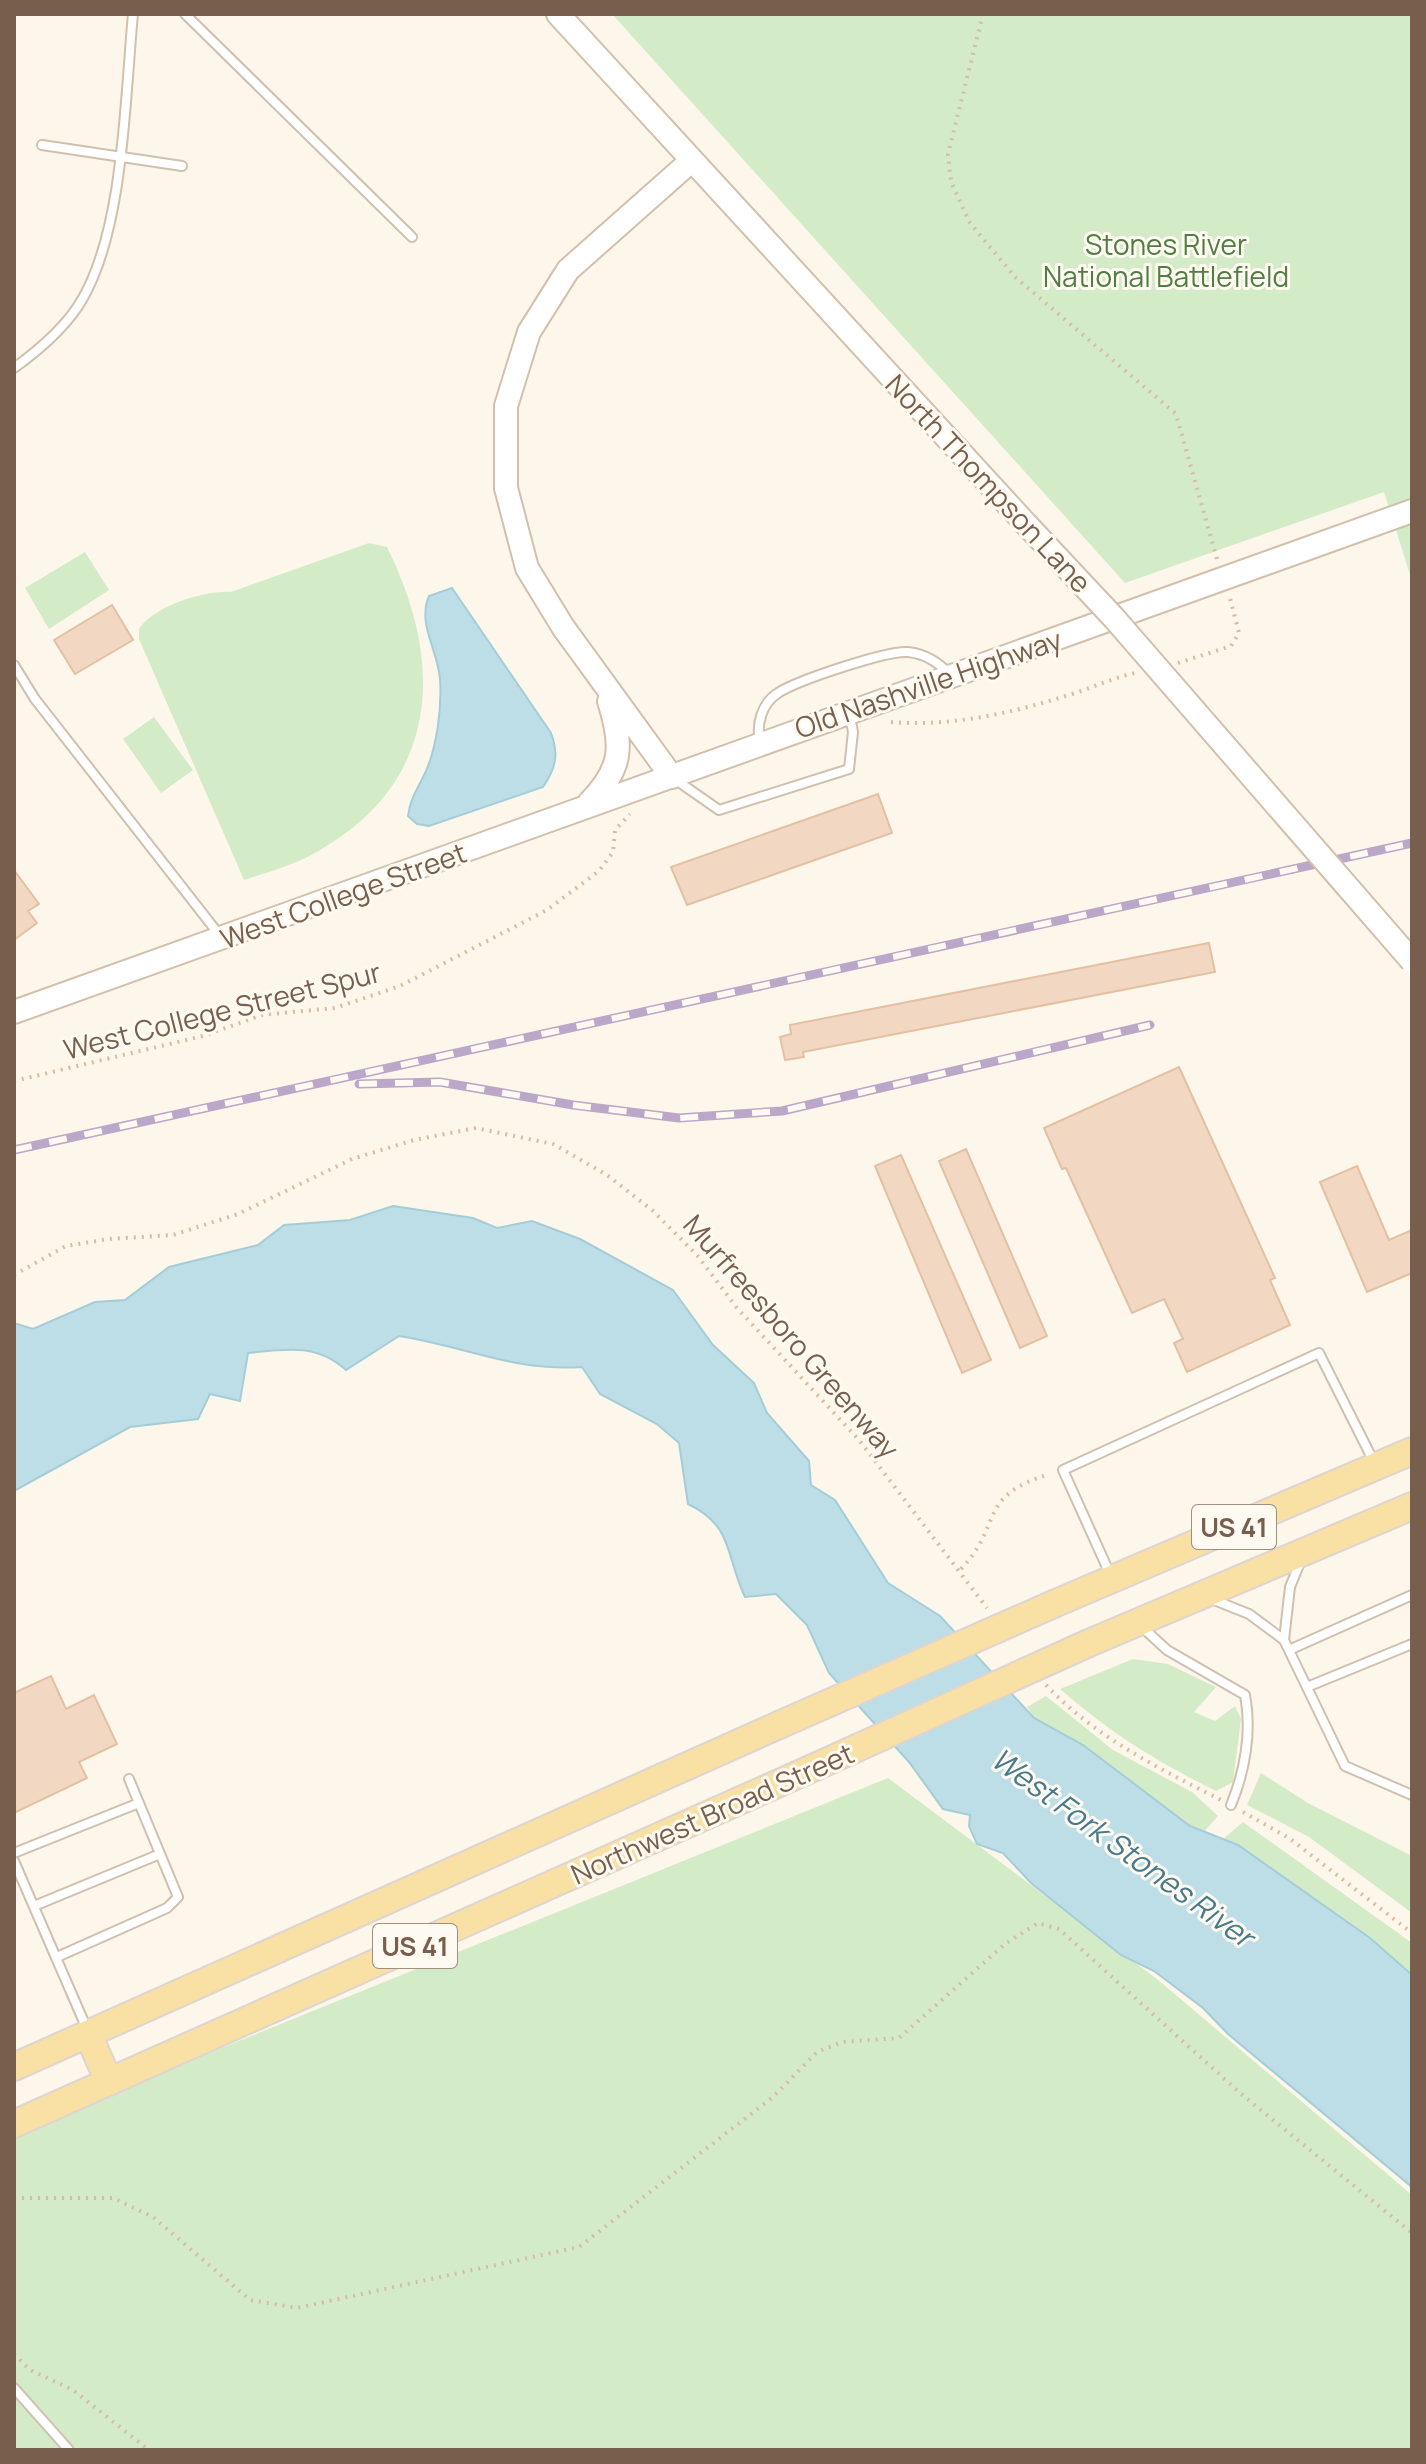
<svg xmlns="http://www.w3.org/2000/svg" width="1426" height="2464" viewBox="0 0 1426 2464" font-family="Manrope,sans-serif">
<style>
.green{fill:#d4ebc8}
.water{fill:#bedee7;stroke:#a4cdd8;stroke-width:2}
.building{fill:#f2d8c2;stroke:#e4c0a2;stroke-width:2}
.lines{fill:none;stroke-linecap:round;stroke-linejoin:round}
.lane-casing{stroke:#cfc0af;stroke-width:12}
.secondary-casing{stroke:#d2c0ad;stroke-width:26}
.primary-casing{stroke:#dcd5d1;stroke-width:30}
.path{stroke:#d7bca4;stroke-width:4;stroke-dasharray:2 6;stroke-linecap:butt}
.lane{stroke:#fff;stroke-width:8}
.secondary{stroke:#fff;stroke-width:22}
.primary{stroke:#f9e0a4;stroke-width:26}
.rail-casing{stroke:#bba7c8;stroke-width:9}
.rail{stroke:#fffaf1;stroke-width:6;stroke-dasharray:18;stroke-linecap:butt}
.secondary-bridge-casing{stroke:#d2c0ad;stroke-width:26;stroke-linecap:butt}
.primary-bridge-casing{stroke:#dcd5d1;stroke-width:30;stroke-linecap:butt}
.secondary-bridge{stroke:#fff;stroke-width:22}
.primary-bridge{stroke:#f9e0a4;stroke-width:26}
.labels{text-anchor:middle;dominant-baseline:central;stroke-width:6;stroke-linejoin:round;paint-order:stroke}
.shield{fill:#fffaf1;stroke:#a08e7e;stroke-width:2}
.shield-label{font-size:26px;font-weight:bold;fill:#785f4d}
.park-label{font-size:28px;fill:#517d44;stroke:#fffaf1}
.street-label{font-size:28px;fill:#785f4d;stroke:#fffaf1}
.water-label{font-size:30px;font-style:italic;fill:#477a8b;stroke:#fffaf1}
</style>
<rect width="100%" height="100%" fill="#fcf7ea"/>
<path class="green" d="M612 14H1412V581L1384 492 1125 583Z
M369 543 387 547C446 666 440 785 313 854 291 866 268 872 244 880L139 639V629C154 606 205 590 231 592Z
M85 552 109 590 49 629 25 588Z
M154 717 193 770 161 793 123 739Z
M1133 1659 1168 1664 1216 1687 1194 1712 1215 1721 1235 1706 1241 1719 1233 1782 1216 1791C1154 1760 1112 1734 1060 1689Z
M1046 1696 1113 1750 1192 1792 1218 1816 1204 1832 1190 1826 1083 1745 1034 1718 1027 1707Z
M1261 1773 1308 1803 1412 1856V1913L1309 1837 1247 1805Z
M888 1778 1157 1979 1412 2195V2450H14V2132Z
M1243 1822 1412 1943V1975L1370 1938 1238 1845 1223 1839Z"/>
<path class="water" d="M452 588 551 733C559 754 556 768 543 787L429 826 417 824 408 816C410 798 419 787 426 771 437 746 442 707 440 679 438 650 417 624 429 596Z
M393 1206 473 1218 497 1228 532 1221 580 1239 673 1290 713 1345 754 1383 767 1413 809 1461 811 1485 835 1500 888 1583 940 1616 1034 1718 1083 1745 1190 1826 1238 1845 1370 1938 1412 1975V2187L1228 2034 1203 2008 1154 1971 1121 1955 1031 1883 1003 1853 977 1844 969 1826 970 1815 943 1809 909 1762 829 1673 807 1625 776 1594 745 1597C725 1555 734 1526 688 1504L679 1443 657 1424 600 1394 582 1367C515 1372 464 1346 399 1336L346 1370C316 1343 286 1349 248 1353L240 1401 210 1394 198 1419 130 1427 14 1491V1323L33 1329 95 1302 125 1300 169 1267 258 1245 284 1225 350 1220Z"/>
<path class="building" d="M112 605 133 640 75 674 54 640Z
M878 794 892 833 687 905 671 867Z
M14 870 39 904 28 911 37 923 14 940Z
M1209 943 1215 972 803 1052 804 1057 785 1060 780 1037 791 1034 790 1025Z
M1179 1067 1275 1278 1270 1280 1290 1325 1187 1372 1174 1343 1183 1339 1164 1299 1132 1313 1066 1168 1062 1169 1044 1128Z
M966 1149 1047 1336 1020 1348 939 1161Z
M901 1155 991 1360 962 1373 875 1166Z
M1357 1166 1389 1240 1412 1230V1273L1367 1292 1320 1182Z
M51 1676 66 1709 94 1695 117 1744 79 1762 87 1778 14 1813V1693Z"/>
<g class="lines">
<g class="lane-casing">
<path id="lane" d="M185 14 412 237
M42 145 182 166
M14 368C39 350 68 325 83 298 124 226 125 97 133 14
M14 665 35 699 221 937
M760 742C756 724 762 703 778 693 796 681 887 650 908 652 926 654 937 662 950 674
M676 780 719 810 849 769 853 732 850 716
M1110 1574 1063 1470 1319 1353 1374 1462
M1209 1598 1249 1614 1284 1640 1345 1766 1412 1795
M1141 1626 1167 1650 1245 1695C1252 1731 1245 1771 1231 1805
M1284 1640 1290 1587 1301 1560
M1289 1650 1412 1595
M1307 1687 1412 1644
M14 1853 139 1803
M14 1861 87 2029
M34 1906 160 1854
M57 1957 167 1908 178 1897 129 1779
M14 2388 69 2450"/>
</g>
<g class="secondary-casing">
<path id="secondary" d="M558 14 1026 524
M672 777 563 627 527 568 506 488V406L529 332 568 270 691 161
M589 803C623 768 623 746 609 701
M14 1012 1412 511"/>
</g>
<g class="primary-casing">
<path id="primary" d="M1056 1603 1412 1451
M1089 1643 1412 1506
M88 2034 109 2082
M14 2067 779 1725
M14 2124 815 1767"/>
</g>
<path class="path" d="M983 14 948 154 951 182 970 223 1015 277 1176 414 1217 559
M1178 663 1231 646 1239 633 1230 598
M891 722C951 727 1012 713 1069 695 1092 688 1112 678 1135 673
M14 1081 203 1036 262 1015 335 1008 400 986 547 910 599 871 613 852 615 830 630 814
M14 1275 66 1246 109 1239 173 1235 238 1214 352 1159 414 1140 476 1128 553 1144 607 1175 652 1210 697 1255 737 1308 859 1440 987 1608
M961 1569C1004 1524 976 1496 1050 1474
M1046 1685C1095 1737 1158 1768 1221 1800
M1243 1812 1289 1838 1412 1933
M14 2198H113L153 2217 250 2300 297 2308 579 2247 773 2097 817 2052 842 2042 899 2038 1005 1944 1038 1923 1059 1929 1240 2093 1412 2233
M14 2354 30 2370 73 2390 149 2450"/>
<use href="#lane" class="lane"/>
<use href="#secondary" class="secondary"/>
<use href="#primary" class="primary"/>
<g class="rail-casing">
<path id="rail" d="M359 1084 440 1082 573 1105 679 1118 782 1111 1150 1025
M14 1150 1412 843"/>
</g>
<use href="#rail" class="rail"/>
<g class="secondary-bridge-casing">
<path id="secondary-bridge" d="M1026 524 1114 618 1412 961"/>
</g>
<g class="primary-bridge-casing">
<path id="primary-bridge" d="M779 1725 1056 1603
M815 1767 1089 1643"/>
</g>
<use href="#secondary-bridge" class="secondary-bridge"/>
<use href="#primary-bridge" class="primary-bridge"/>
</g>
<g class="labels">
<g class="shield">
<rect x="1192" y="1505" width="84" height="44" rx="6"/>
<rect x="373" y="1924" width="84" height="44" rx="6"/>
</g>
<g class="shield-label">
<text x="1234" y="1527">US 41</text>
<text x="415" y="1946">US 41</text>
</g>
<g class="park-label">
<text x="1166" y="244">Stones River<tspan x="1166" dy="32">National Battlefield</tspan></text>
</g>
<g class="street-label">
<text transform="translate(989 483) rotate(47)">North Thompson Lane</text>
<text transform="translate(928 683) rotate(-19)">Old Nashville Highway</text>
<text transform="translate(343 895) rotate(-20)">West College Street</text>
<text transform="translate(222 1010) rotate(-14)">West College Street Spur</text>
<text transform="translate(792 1336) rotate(49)">Murfreesboro Greenway</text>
<text transform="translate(712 1813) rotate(-24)">Northwest Broad Street</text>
</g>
<g class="water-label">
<text transform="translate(1123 1847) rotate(36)">West Fork Stones River</text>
</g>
</g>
<rect width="1426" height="2464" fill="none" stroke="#785f4d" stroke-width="32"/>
</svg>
